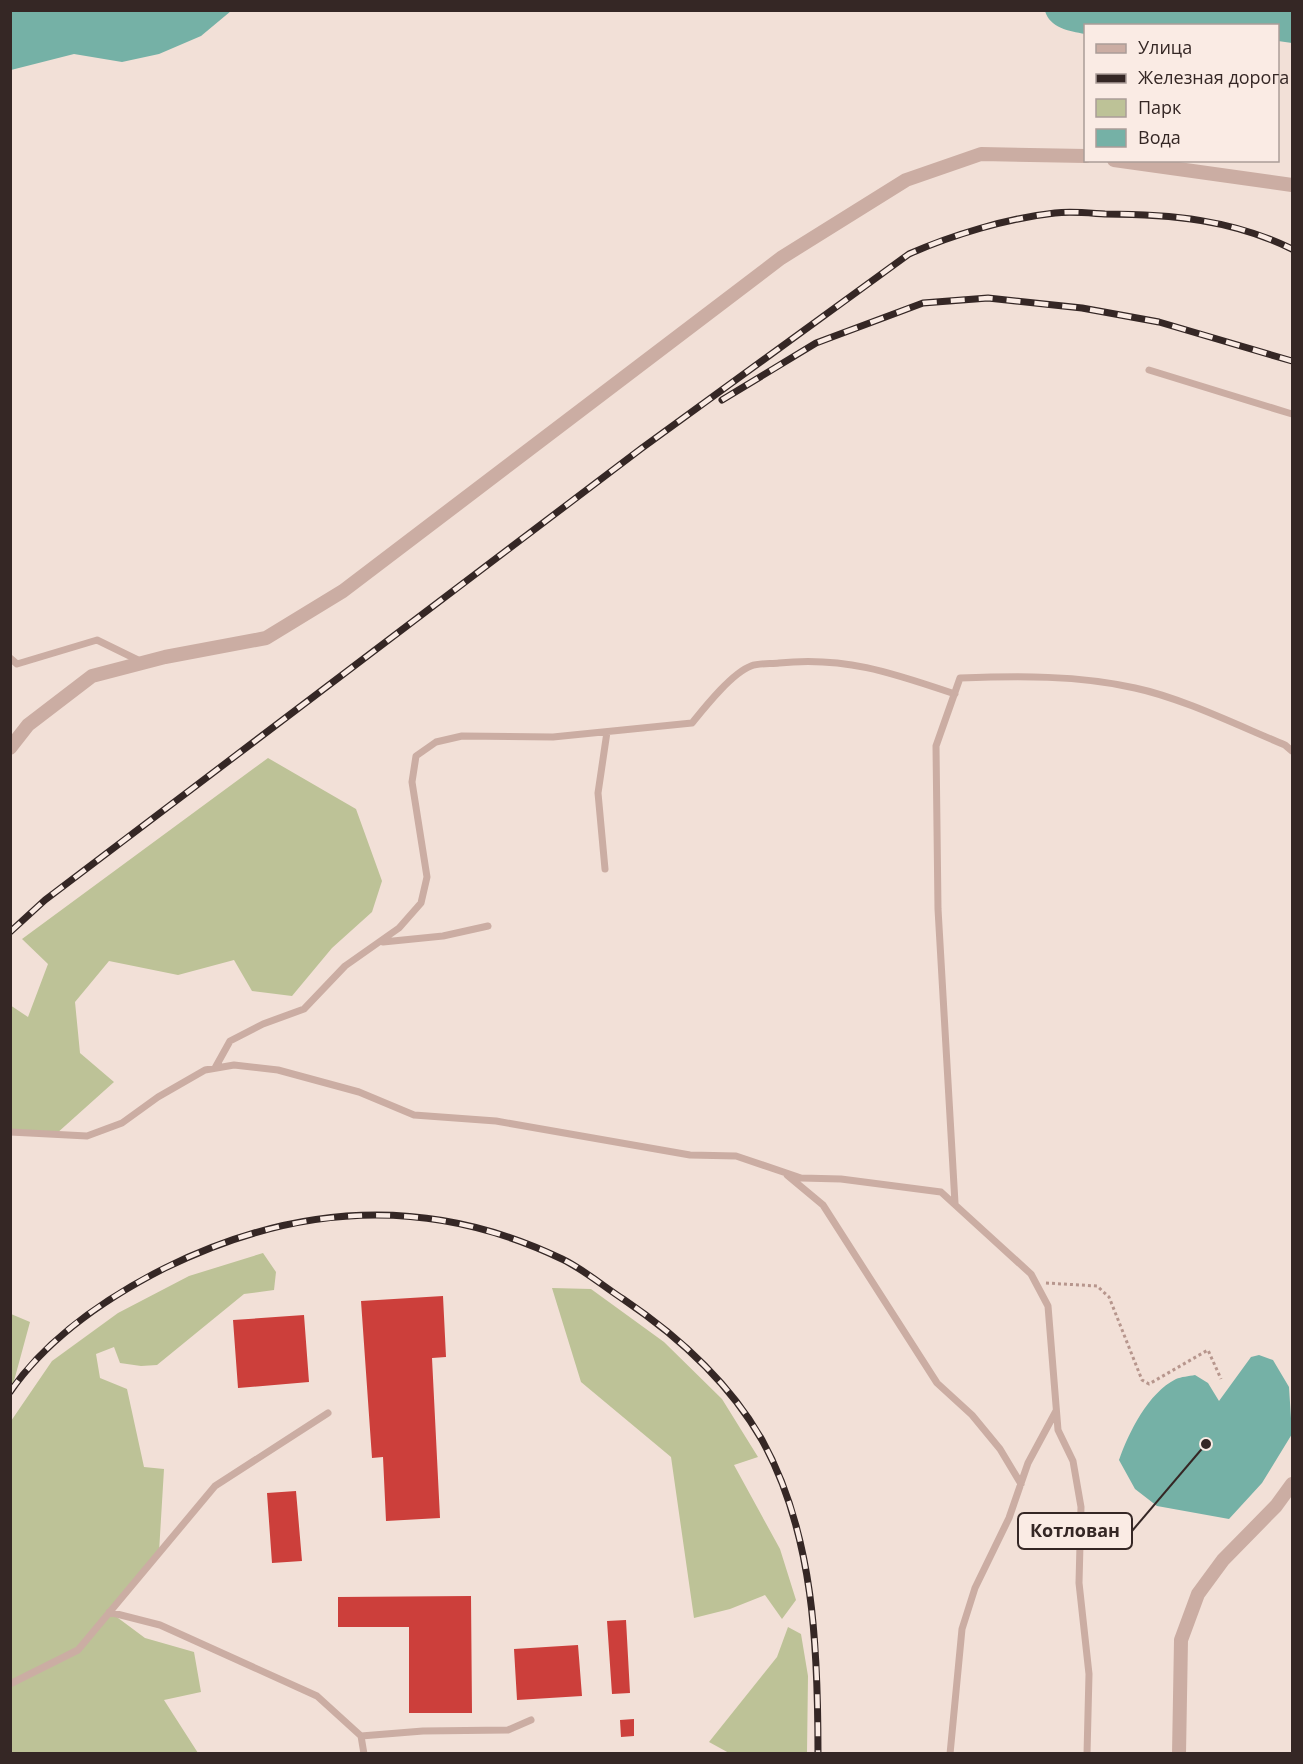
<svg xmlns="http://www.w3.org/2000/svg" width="1303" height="1764" viewBox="0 0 1303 1764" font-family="'Open Sans',sans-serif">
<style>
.green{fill:#bdc297}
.water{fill:#75b1a6}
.building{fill:#cc3f3b}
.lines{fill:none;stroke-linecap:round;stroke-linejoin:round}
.path{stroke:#b7968d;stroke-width:3;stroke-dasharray:3 3;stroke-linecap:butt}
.lane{stroke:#cbada3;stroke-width:7}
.street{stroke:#cbada3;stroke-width:14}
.rail-casing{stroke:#352725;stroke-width:7}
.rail{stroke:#faebe4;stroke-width:4.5;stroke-dasharray:14;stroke-linecap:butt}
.leader{fill:none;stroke:#352725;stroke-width:2}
.callout-dot{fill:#352725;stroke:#faebe4;stroke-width:2}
.callout{fill:#faebe4;stroke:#352725;stroke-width:2}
.callout-label{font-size:18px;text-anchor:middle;font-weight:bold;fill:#352725}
</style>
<rect width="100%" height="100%" fill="#f2e0d7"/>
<path class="green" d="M268 758 356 809 382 881 372 912 332 948 292 996 252 991 234 960 178 975 109 961 75 1002 80 1053 114 1082 56 1134 11 1132 10 1005 28 1017 48 964 22 939Z
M263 1253 276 1272 274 1290 244 1294 157 1365 141 1366 120 1363 114 1347 96 1354 100 1378 127 1389 144 1467 164 1469 159 1552 110 1612 145 1638 194 1652 201 1692 164 1700 198 1753 11 1754V1421L52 1361 118 1313 189 1276Z
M552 1288 591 1289 664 1342 722 1399 758 1457 734 1465 780 1549 796 1600 782 1619 765 1595 730 1609 694 1618 671 1457 581 1382Z
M11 1314 30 1322 11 1392Z
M788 1627 801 1634 808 1676 807 1753H729L709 1742 777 1657Z"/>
<path class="water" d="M11 10H231V11L201 36 159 54 122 62 74 54 11 70Z
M1045 11H1292V43L1278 41V26H1086L1085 34C1069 31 1050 28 1045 11Z
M1259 1355 1273 1360 1289 1387 1292 1434 1262 1483 1229 1519 1157 1506 1135 1489 1119 1460C1129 1432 1148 1393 1176 1379 1181 1377 1189 1376 1195 1375L1208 1383 1219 1401 1251 1357Z"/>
<path class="building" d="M443 1296 446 1357 432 1358 440 1518 386 1521 383 1457 372 1458 361 1301Z
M304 1315 309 1382 238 1388 233 1320Z
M296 1491 302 1561 272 1563 267 1493Z
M471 1596 472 1713H409V1627H338V1597Z
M626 1620 630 1693 612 1694 607 1621Z
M578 1645 582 1696 517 1700 514 1649Z
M634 1719V1736L621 1737 620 1720Z"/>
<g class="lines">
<path class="path" d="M1046 1283 1097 1286 1109 1297 1142 1380 1149 1384 1208 1350 1221 1379"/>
<path class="lane" d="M1149 370 1292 414
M10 658 17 664 97 640 140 661
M605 869 598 793 607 732
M383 942 443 936 488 926
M215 1068 230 1041 263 1024 304 1009 345 966 399 928 421 903 427 877 412 782 416 756 436 742 462 736 553 737 692 723C705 707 732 673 751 666 759 663 771 664 779 663 845 656 893 673 955 694
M10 1132 87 1136 122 1123 158 1097 205 1070 234 1065 278 1070 359 1092 414 1115 496 1121 690 1155 736 1156 801 1178 841 1179 941 1192 1031 1274 1048 1306 1058 1430 1073 1461 1081 1507 1079 1583 1089 1674 1087 1754
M787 1175 823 1205 937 1383 972 1415 1000 1449 1021 1484
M955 1203 938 909 936 746 960 678C1018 676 1078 675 1135 688 1182 698 1239 726 1285 745L1292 751
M109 1612 160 1625 317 1696 361 1736 364 1754
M10 1684 78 1650 215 1486 328 1413
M361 1736 423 1731 508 1730 531 1720
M950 1754 962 1629 975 1588 1009 1518 1028 1463 1056 1411"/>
<path class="street" d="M1114 160 1292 185
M10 748 28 725 92 676 165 657 266 638 343 591 781 258 906 180 981 154 1086 156
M1179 1754 1181 1640 1198 1594 1223 1560 1276 1506 1292 1484"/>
<g class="rail-casing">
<path id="rail" d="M722 400 816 343 923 303 988 298 1082 308 1159 322 1292 361
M10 932 45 900 642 448 909 254C952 235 1008 218 1055 213 1071 211 1089 213 1105 214 1171 214 1233 220 1292 249
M10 1392C48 1337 106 1298 165 1268 295 1204 429 1195 562 1259 583 1269 603 1286 623 1299 678 1336 729 1382 762 1440 814 1534 818 1648 818 1754"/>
</g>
<use href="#rail" class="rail"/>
</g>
<path class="leader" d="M1206 1444L1132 1531"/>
<circle class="callout-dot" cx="1206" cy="1444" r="6"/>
<rect class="callout" x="1018" y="1513" width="114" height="36" rx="6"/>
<g class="callout-label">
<text x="1075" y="1537">Котлован</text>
</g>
<rect width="1303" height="1764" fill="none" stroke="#352725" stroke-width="24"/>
<rect x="1084" y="24" width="195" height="138" fill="#faebe4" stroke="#ab9d98" stroke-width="1.5"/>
<rect x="1096" y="44" width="30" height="9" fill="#cbada3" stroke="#ab9d98" stroke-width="1.5"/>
<text x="1138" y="54" font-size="18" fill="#352725">Улица</text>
<rect x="1096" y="74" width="30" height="9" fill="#352725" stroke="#ab9d98" stroke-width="1.5"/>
<text x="1138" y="84" font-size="18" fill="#352725">Железная дорога</text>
<rect x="1096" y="99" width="30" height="18" fill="#bdc297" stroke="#ab9d98" stroke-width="1.5"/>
<text x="1138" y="114" font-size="18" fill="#352725">Парк</text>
<rect x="1096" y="129" width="30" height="18" fill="#75b1a6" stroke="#ab9d98" stroke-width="1.5"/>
<text x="1138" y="144" font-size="18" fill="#352725">Вода</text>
</svg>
